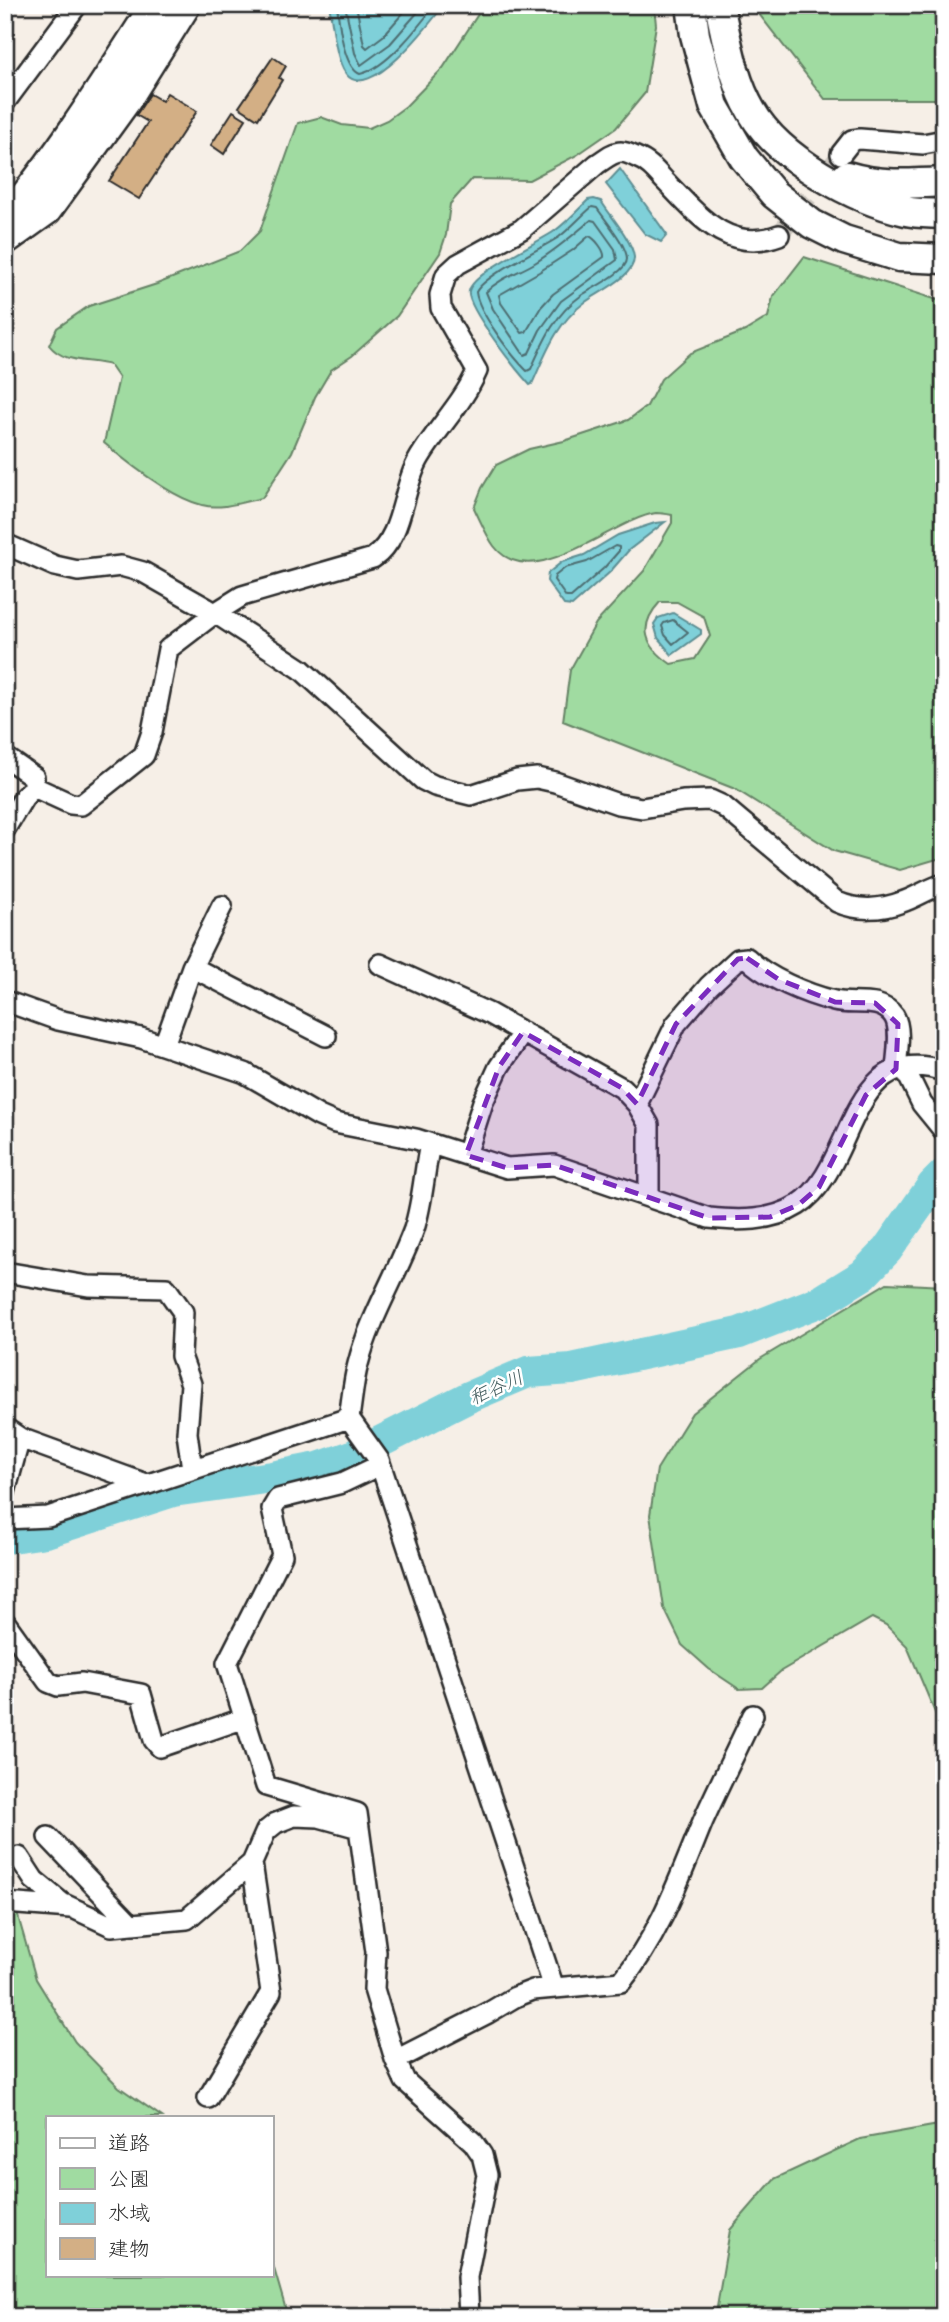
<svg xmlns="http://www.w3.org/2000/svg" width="949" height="2322" viewBox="0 0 949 2322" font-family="Delius,'Klee One',sans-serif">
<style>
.green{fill:#a0dba1;stroke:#668366;stroke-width:2;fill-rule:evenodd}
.water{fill:#7fd0d9;stroke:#5d8e93;stroke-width:2}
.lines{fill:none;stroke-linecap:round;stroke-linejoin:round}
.shore{stroke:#4d6d71;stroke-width:2}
.river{stroke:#7fd0d9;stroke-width:32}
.building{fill:#d3af85;stroke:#2b2b2b;stroke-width:2}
.minor-tunnel{stroke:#cdc8c1;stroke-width:19;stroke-dasharray:19 10;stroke-linecap:butt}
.minor-casing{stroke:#2b2b2b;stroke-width:24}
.highway-casing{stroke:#2b2b2b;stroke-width:33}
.minor{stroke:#fff;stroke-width:19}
.highway{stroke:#fff;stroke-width:28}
.marked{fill:#7b2cbf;fill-opacity:0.2;stroke:#7b2cbf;stroke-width:5;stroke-dasharray:14 9;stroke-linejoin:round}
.labels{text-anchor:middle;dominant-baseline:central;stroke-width:5;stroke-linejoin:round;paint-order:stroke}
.water-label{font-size:19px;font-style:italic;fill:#445d5f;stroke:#fff}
</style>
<rect width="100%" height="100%" fill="#f6efe7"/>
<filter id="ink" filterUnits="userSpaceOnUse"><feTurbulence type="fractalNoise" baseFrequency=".0143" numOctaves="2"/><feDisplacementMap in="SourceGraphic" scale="14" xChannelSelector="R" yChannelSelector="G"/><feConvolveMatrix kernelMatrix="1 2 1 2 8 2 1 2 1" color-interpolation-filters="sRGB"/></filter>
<g filter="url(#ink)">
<path class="green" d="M484 5H654L656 25 645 93 616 128 577 155 529 180 472 179 450 204 446 235 440 253 397 316 352 356 331 370 315 397 292 452 262 498C243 502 221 510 202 505 172 498 128 463 104 443L119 378 110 365C89 359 64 364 49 345L57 328 89 306 157 284 240 251 260 231 298 123 321 117 342 125 369 128 387 120 406 106 443 68Z
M752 5H944V99H825Z
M804 257 944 302V857L900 870 834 851 735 789 563 721 570 670 596 623 644 571 672 523V515C667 514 661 513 656 513 613 519 531 596 494 546 486 535 480 520 474 508L482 488 496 465 529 449 564 441 628 420 647 406 661 379 690 353 745 331 768 317 773 297ZM660 602H677L704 617 710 636 695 659 671 664C645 646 637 627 660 602Z
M887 1283 944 1286V1734L907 1646 886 1625 872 1618 781 1671 762 1688 739 1689 709 1669 682 1645 664 1608 650 1515 657 1469 692 1413 760 1359Z
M5 1883 16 1909 36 1979 75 2042 119 2087 162 2117H47V2275H271V2258L288 2317H5Z
M944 2124V2317H718L716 2313 730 2230 774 2179 860 2139Z"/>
<path class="water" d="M329 5H444C431 22 369 104 346 74 335 59 333 24 329 5Z
M620 169 667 235 661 242 645 234 606 184Z
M594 199 601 201C611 217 632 240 634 257 635 277 598 292 584 303 556 324 546 353 532 384L530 385C518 372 465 306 469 291 473 272 538 243 556 230 568 221 578 210 588 200Z
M665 522 629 550 610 572 572 606 564 605 547 581 548 573 562 562 584 555 618 535 655 523Z
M673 613 701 630V634L672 655 658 638 654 624 658 618Z"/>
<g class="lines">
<path class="shore" d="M337 5C339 22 343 67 360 74 386 69 419 26 435 5
M345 5 355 53 361 65 390 44 424 5
M356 5 364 45 367 48 383 36 410 5
M592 207 597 208C605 220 627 245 627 259 627 272 592 288 582 295 555 314 544 340 531 369L527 371C512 356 478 312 476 292 485 275 539 250 559 237 571 228 581 216 592 207Z
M591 220 595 221 615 249 617 260 561 301 540 330 529 353 524 355 493 309 486 292C499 279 517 273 533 264 555 251 572 236 591 220Z
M589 236C595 238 605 251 604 257L553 294 541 307 526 332 522 333 501 303 499 295 539 272 573 250Z
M615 546 619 547V551L604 568 571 597H566L554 580 555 576 565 568 587 562Z
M673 620 688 632 673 644 665 635 662 626 664 623Z"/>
<path class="river" d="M5 1538 46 1532 173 1491 272 1477 318 1468 352 1456 469 1397 528 1372 572 1369 739 1333 821 1301 863 1275 887 1250 933 1185 944 1174"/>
</g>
<path class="building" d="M273 57 286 66 279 78 282 80 258 119 239 107Z
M167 93 197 111 139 199 109 181 148 122 136 115 150 94 162 101Z
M233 111 246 119 224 154 211 145Z"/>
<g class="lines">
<path class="minor-tunnel" d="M779 235 841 154"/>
<g class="minor-casing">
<path id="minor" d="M5 102 77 5
M841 154 852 140 860 139 923 144 944 140
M5 544 55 566 78 571 121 566 143 572 215 613 301 669 423 780 435 786 471 795 517 780 537 778 555 782 618 804 642 808 683 801 710 800 723 806 837 902C857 911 881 910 902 902 917 897 929 888 944 884
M5 757 34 777V787
M5 829 24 797 34 787 71 804 81 805 144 755 152 732 168 649 215 613 242 596 373 558C405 536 401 488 420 457 438 427 463 403 477 371L441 308 440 295 446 275 458 264 522 229 597 164C604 160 612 152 621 152 625 152 632 155 636 157 649 162 656 171 665 181 698 215 728 254 779 235
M380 964 490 1014 622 1088 637 1104
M192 967 326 1036
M5 1001 58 1020 141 1038 245 1073 319 1116 335 1123 416 1139 507 1168 554 1165 709 1218C738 1221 771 1222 798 1205 857 1168 846 1040 944 1071
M164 1045 192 967 222 906
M904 1067 922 1104 944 1131
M430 1144C424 1172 423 1201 414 1229 397 1275 370 1317 358 1364 353 1382 352 1400 349 1418L379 1460 554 1988
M466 1155 483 1102 499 1067 523 1032
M649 1197V1125L637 1104 676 1024 709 986 738 959 747 958C767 978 806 994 834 1001 853 1006 880 996 894 1016 902 1029 897 1054 896 1069
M5 1272 88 1286 166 1288 183 1312 181 1356 191 1384 187 1433 192 1469
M5 1428 20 1438 146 1484
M380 1465 342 1483 278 1499 272 1509 282 1555 227 1663 266 1786 357 1813 376 1952 374 1989 395 2059 405 2081 473 2142 482 2155 487 2175 467 2277 469 2317
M5 1492 20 1438
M5 1519 48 1517 349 1418
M5 1622 48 1682 58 1686 82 1683 141 1694 154 1740 160 1747 245 1718
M48 1837 131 1924
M19 1857 34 1880 62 1903 111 1926 187 1919 252 1863 266 1831 276 1823 294 1816 319 1817 359 1828
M5 1903 70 1908
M396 2060 488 2013 515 1997 533 1990 621 1982C660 1935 680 1877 703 1821 719 1785 737 1750 753 1715
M208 2098 271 1992 252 1863"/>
</g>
<g class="highway-casing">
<path id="highway" d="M691 5 695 35 714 106 744 158 774 194 812 224 844 240 899 257 944 259
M719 5C727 40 733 81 752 112 779 159 855 200 906 211 918 214 932 213 944 214
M847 176C879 186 910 184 944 182
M5 220C61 154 108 78 155 5
M5 240 47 210 126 101 186 5"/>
</g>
<use href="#minor" class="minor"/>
<use href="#highway" class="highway"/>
</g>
</g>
<path class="marked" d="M747 958 778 979 835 1002 875 1003 898 1024 896 1069 866 1095 819 1187 798 1205 770 1217 709 1218 554 1165 507 1168 466 1155 499 1067 523 1032 622 1088 637 1104 676 1024 738 959Z"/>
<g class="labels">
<g class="water-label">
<text transform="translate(496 1387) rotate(-24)">秬谷川</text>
</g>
</g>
<rect width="949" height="2322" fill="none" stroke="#fff" stroke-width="28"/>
<rect x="14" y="14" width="921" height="2294" fill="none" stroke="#2b2b2b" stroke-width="2.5" filter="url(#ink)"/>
<rect x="46" y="2116" width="228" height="161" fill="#ffffff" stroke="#aaaaaa" stroke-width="2"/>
<rect x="60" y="2138" width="35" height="10" fill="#ffffff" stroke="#aaaaaa" stroke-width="2"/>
<text x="108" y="2150" font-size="21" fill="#2b2b2b">道路</text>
<rect x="60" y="2168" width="35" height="21" fill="#a0dba1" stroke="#aaaaaa" stroke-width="2"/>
<text x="108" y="2186" font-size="21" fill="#2b2b2b">公園</text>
<rect x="60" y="2203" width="35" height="21" fill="#7fd0d9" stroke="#aaaaaa" stroke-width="2"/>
<text x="108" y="2220" font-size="21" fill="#2b2b2b">水域</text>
<rect x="60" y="2238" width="35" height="21" fill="#d3af85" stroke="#aaaaaa" stroke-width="2"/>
<text x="108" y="2256" font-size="21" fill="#2b2b2b">建物</text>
</svg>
